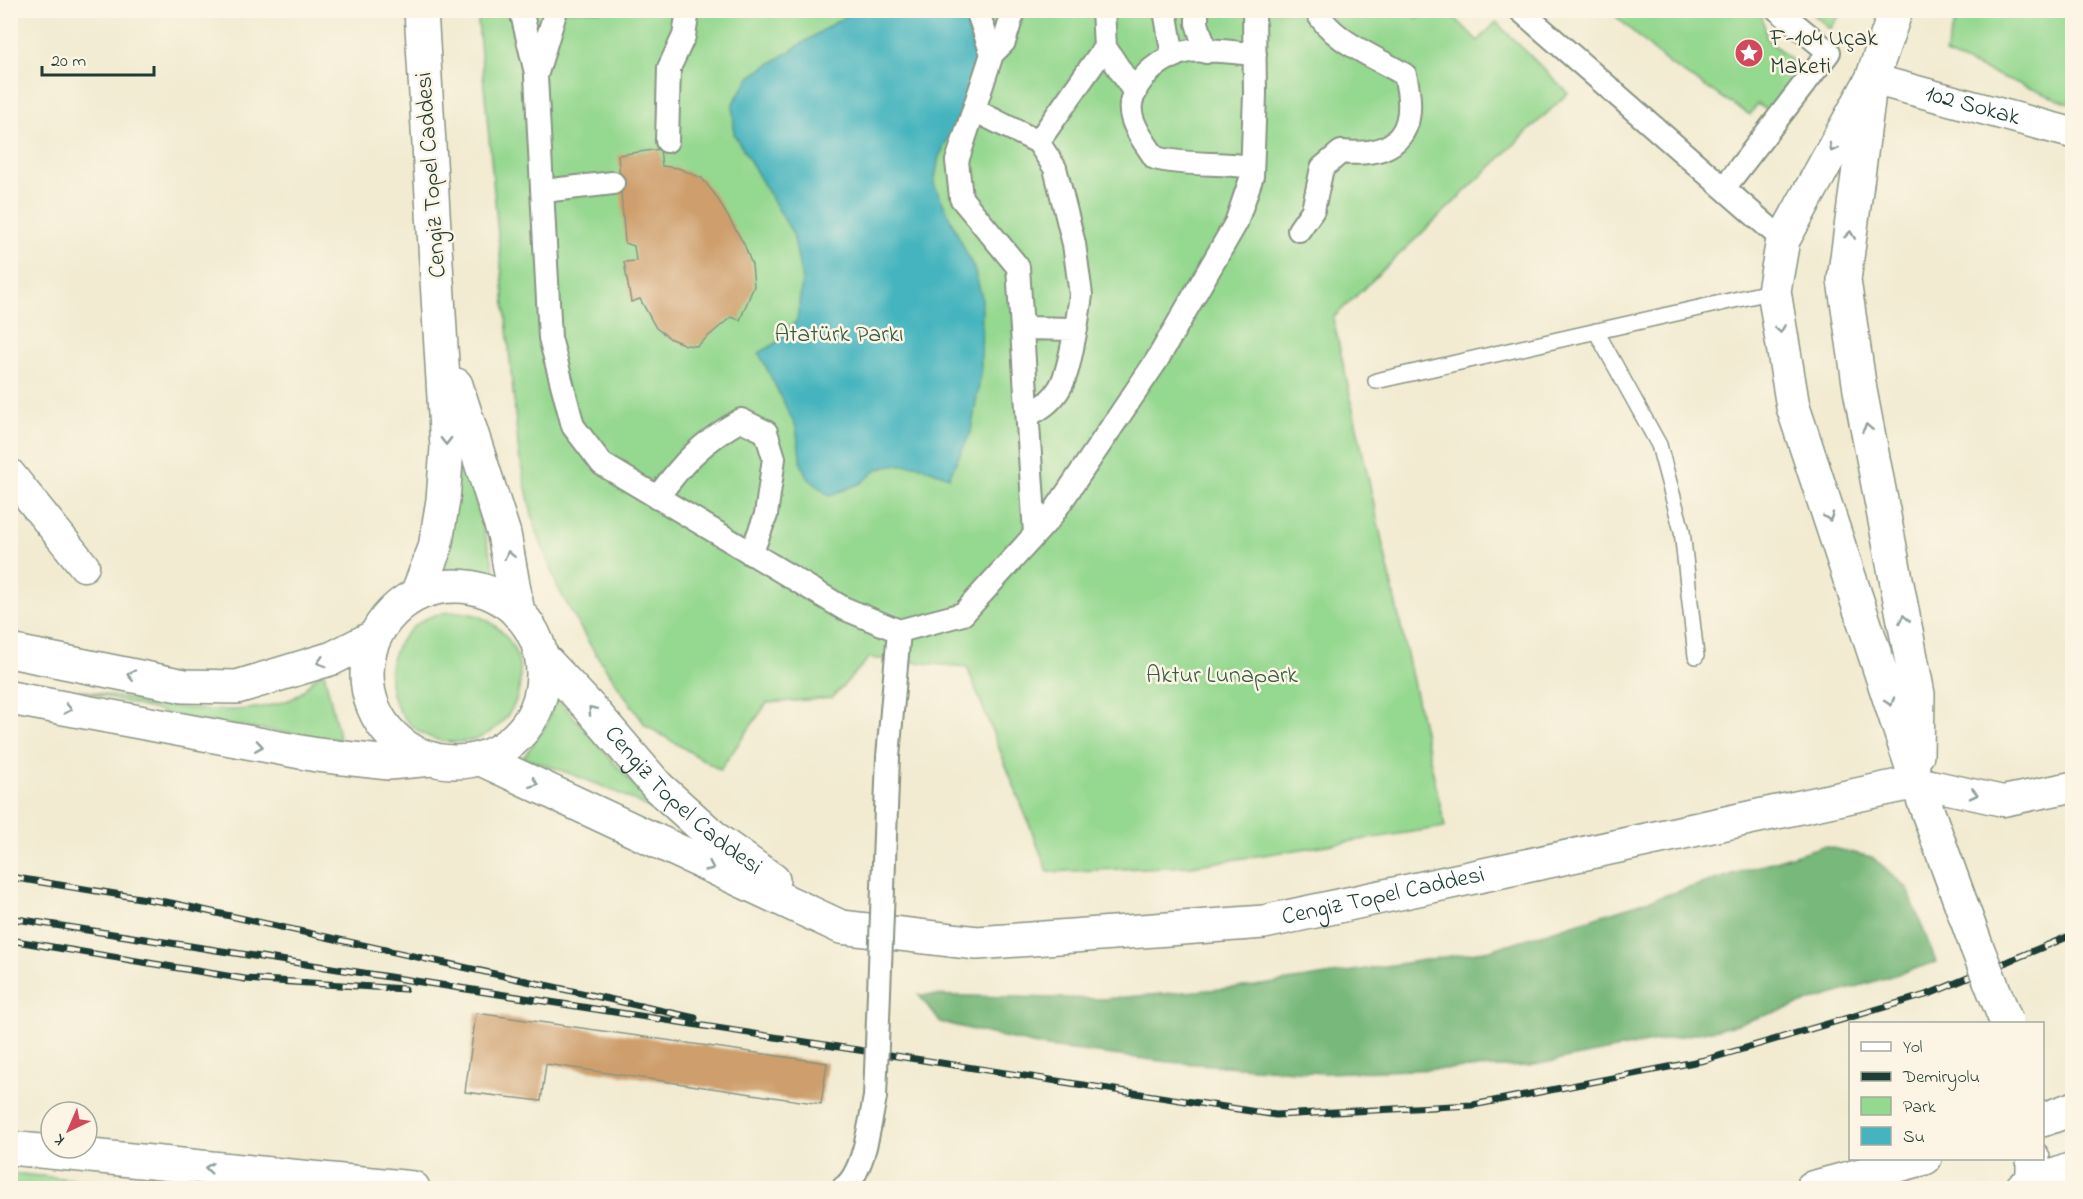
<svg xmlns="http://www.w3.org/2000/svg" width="2083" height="1199" viewBox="0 0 2083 1199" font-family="'Indie Flower',sans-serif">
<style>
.green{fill:#95d890;stroke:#5a8a62;stroke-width:1.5}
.forest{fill:#78b87a;stroke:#4c7a57;stroke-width:1.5}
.water{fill:#45b4be;stroke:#327879;stroke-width:1.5}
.building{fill:#ce9e6c}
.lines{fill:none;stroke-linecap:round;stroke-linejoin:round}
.service-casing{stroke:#889483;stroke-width:18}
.pedestrian-casing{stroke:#889483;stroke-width:26}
.minor-casing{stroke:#889483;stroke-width:33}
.secondary-casing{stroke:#889483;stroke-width:36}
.trunk-casing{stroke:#889483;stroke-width:36}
.service{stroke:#fff;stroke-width:15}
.pedestrian{stroke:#fff;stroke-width:22}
.minor{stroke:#fff;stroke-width:30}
.secondary{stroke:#fff;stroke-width:33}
.trunk{stroke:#fff;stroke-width:33}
.rail-casing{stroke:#1f3d34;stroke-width:7}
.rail{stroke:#fcf5e5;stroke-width:4.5;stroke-dasharray:14;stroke-linecap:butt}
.pedestrian-bridge-casing{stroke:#889483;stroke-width:26;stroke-linecap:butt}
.secondary-bridge-casing{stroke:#889483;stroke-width:36;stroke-linecap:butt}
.pedestrian-bridge{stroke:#fff;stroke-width:22}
.secondary-bridge{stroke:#fff;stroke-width:33}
.oneway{stroke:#8f9e9a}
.labels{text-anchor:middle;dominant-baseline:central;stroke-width:5;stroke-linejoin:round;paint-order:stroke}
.poi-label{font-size:24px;fill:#1f3d34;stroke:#fcf5e5;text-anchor:start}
.street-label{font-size:24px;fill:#1f3d34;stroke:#fcf5e5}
.park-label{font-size:24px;fill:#375c46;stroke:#fcf5e5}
</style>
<rect width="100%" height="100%" fill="#fcf5e5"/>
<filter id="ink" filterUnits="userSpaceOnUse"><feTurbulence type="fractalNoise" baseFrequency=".0167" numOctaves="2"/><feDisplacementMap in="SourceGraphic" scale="12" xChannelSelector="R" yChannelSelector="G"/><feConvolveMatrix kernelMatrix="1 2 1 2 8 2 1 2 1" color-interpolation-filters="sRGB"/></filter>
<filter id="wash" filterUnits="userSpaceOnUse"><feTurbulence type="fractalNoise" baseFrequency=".008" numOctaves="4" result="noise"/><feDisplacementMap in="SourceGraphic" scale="24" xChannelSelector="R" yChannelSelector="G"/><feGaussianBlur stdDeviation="1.35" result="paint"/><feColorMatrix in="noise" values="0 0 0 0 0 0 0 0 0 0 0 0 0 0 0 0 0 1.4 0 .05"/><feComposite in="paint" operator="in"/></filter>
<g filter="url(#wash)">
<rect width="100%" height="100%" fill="#f2ebd2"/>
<path class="green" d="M1409 10 1418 19 1427 11 1447 10 1478 41 1496 22 1568 93 1333 318 1445 827 1191 866 1048 872 967 667 869 658 832 698 767 703 720 770 645 725 592 648 558 588 534 524 519 455 477 11Z
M1610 11H1755L1762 16 1767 39 1800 67 1768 110 1757 104 1750 115 1669 64Z
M1810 11H1843L1830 29Z
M1958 11H2072V105L1945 54Z
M461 446 496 575 472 569 445 570Z
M390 677a65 65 0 1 1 130 0a65 65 0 1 1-130 0Z
M324 672 340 740 194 720 79 690C146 700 223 724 289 700 306 694 309 678 324 672Z
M556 697 658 812C614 790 571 772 523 758L546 726Z
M11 1173 162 1188H58L11 1184Z"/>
<path class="forest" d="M1823 846 1872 857 1907 888 1936 962 1728 1027 1529 1066 1323 1073 1169 1062 1041 1046 940 1022 919 995 1103 999 1255 986 1490 950Z"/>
<path class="water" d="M853 11H964L976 63 960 115 939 157 934 184 974 269 982 297 981 373 971 432 949 477 917 465H893L877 470 861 483 829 496 807 477 801 463 796 427 759 353 776 343 797 320 802 280 793 234 734 134 733 103 751 76Z"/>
<g id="blocks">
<path class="building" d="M660 149 662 166 678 168 702 178 716 196 744 244 752 265 754 286 740 320 731 317 697 346 686 345 671 339 656 328 640 299 631 302 624 262 636 261 634 246 625 243 618 155Z
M476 1013 827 1063 821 1104 546 1064 541 1101 465 1092Z"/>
</g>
</g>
<g filter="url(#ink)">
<use href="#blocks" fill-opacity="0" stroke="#889483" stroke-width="1.5"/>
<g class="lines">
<g class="service-casing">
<path id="service" d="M1596 331 1659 445 1682 531 1696 656
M1376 381 1774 291"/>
</g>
<g class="pedestrian-casing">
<path id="pedestrian" d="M521 10 536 73
M556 10 536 76 550 338 573 426 602 464 843 608 899 631 963 614 1050 518 1157 360 1236 223 1252 176 1255 94 1254 10
M977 10 992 54 957 161 961 198 1018 267 1035 534
M1165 10 1173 57
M1197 10V23L1206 52
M1520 10 1783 240
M1105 47 1135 93
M992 54 1004 42 1014 10
M974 110 1038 142 1055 168 1074 244 1081 295 1076 329 1022 328
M667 141 669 68 684 36 688 10
M1038 142 1105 47 1103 10
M1252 167C1220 162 1187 166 1155 158 1146 144 1128 122 1131 104 1135 77 1164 55 1190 51 1210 48 1234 53 1255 54
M1724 188 1829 52 1778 10
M543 191 613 183
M1299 230 1313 210 1322 168 1341 152C1398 158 1419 131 1405 75 1377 57 1332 42 1316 10
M1028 415C1068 397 1067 368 1076 329
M657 498C683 462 702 442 741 420L766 432 774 458 766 515 751 554
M888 757 899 631
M843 1188C864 1174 870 1122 875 1097"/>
</g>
<g class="minor-casing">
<g id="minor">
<path id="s1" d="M1872 79 2072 133"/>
<path d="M10 474 84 566"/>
<path d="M1917 782 2003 801 2072 787"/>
</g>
</g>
<g class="secondary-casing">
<g id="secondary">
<path d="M1896 10 1872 79 1783 240 1774 291 1793 407 1917 782 1976 945"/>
<path d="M1868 101 1844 280 1860 390 1918 694 1917 755"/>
<path d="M456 385 504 534 518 613"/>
<circle cx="455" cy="674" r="88"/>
<path d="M417 594 435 548 443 500 447 448 421 10"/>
<path d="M10 651 184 686 237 687 333 658 374 637"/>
<path id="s2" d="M542 657 592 710 658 787 718 841 773 880"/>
<path d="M10 698 317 755 389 763 432 759"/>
<path id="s3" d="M481 759 841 927 977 943 1264 922 1917 782"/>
<path d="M2033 1158V1188"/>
</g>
</g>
<g class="trunk-casing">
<path id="trunk" d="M2042 1120 2072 1109
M10 1148 413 1188
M1812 1188 1925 1158
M2022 1188 2072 1169"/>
</g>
<use href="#service" class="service"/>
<use href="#pedestrian" class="pedestrian"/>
<use href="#minor" class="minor"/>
<use href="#secondary" class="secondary"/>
<use href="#trunk" class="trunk"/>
<g class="rail-casing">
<path id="rail" d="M10 877 171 903 695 1018
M10 918 1276 1115 1473 1105 1705 1060 1929 994 2072 935
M10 940 245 979 405 989"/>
</g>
<use href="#rail" class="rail"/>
<g class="pedestrian-bridge-casing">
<path id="pedestrian-bridge" d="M875 1097 888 757"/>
</g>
<g class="secondary-bridge-casing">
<path id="secondary-bridge" d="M1976 945 2006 1021"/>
</g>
<use href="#pedestrian-bridge" class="pedestrian-bridge"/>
<use href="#secondary-bridge" class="secondary-bridge"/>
</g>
<defs><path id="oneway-chevron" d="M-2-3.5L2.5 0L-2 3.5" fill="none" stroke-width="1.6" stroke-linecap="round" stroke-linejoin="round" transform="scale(1.5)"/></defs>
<g class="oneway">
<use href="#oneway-chevron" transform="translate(1833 148) rotate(119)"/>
<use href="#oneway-chevron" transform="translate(1850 235) rotate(-83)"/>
<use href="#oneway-chevron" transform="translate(1780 329) rotate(81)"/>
<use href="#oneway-chevron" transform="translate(1867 428) rotate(-101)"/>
<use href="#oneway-chevron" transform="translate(446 441) rotate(89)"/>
<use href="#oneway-chevron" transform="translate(1829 517) rotate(72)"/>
<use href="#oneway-chevron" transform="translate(509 555) rotate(-102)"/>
<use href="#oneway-chevron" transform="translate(1904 619) rotate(-101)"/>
<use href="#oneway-chevron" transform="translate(321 662) rotate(164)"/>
<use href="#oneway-chevron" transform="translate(131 675) rotate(-168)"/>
<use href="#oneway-chevron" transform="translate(1890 702) rotate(72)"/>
<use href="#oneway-chevron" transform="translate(68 709) rotate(11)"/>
<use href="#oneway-chevron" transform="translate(592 710) rotate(-131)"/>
<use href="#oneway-chevron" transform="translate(259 746) rotate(9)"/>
<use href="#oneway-chevron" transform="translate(534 783) rotate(21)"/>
<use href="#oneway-chevron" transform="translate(1974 794) rotate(13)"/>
<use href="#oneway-chevron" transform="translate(710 867) rotate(25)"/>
<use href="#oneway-chevron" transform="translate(209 1168) rotate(-174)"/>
</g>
</g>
<defs>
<g id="sight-disc" transform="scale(1.5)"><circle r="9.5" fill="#d1495b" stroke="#fcf5e5"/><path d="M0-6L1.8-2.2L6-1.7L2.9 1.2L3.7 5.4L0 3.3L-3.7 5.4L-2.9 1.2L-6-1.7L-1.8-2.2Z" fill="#fff"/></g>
</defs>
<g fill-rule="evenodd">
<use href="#sight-disc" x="1749" y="53"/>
</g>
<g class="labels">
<g class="poi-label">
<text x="1770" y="39">F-104 Uçak<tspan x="1770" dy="28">Maketi</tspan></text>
</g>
<g class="street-label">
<text stroke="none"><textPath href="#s1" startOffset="104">102 Sokak</textPath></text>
<text transform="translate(432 175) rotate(-94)">Cengiz Topel Caddesi</text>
<text stroke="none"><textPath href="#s2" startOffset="202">Cengiz Topel Caddesi</textPath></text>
<text stroke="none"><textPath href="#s3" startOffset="944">Cengiz Topel Caddesi</textPath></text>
</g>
<g class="park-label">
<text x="839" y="335">Atatürk Parkı</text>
<text x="1222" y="676">Aktur Lunapark</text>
</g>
</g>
<rect width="2083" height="1199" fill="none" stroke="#fcf5e5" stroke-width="36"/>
<rect x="1849" y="1022" width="195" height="138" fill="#fcf5e5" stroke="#a4ab9e" stroke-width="1.5"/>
<rect x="1861" y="1042" width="30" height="9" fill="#ffffff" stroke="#a4ab9e" stroke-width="1.5"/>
<text x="1903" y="1052" font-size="18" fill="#1f3d34">Yol</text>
<rect x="1861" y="1072" width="30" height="9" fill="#1f3d34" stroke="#a4ab9e" stroke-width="1.5"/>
<text x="1903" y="1082" font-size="18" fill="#1f3d34">Demiryolu</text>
<rect x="1861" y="1097" width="30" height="18" fill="#95d890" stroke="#a4ab9e" stroke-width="1.5"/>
<text x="1903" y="1112" font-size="18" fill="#1f3d34">Park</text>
<rect x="1861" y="1127" width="30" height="18" fill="#45b4be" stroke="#a4ab9e" stroke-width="1.5"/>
<text x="1903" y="1142" font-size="18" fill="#1f3d34">Su</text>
<g transform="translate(69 1130) rotate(224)"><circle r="28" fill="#fcf5e5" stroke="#a4ab9e" stroke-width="1.5"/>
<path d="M0-4.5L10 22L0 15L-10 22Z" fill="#d1495b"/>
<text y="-9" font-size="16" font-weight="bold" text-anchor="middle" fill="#1f3d34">K</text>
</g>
<path d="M42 66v9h112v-9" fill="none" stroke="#1f3d34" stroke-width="3"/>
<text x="51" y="66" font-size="18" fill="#1f3d34" stroke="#fcf5e5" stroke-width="4.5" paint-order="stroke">20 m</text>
</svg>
